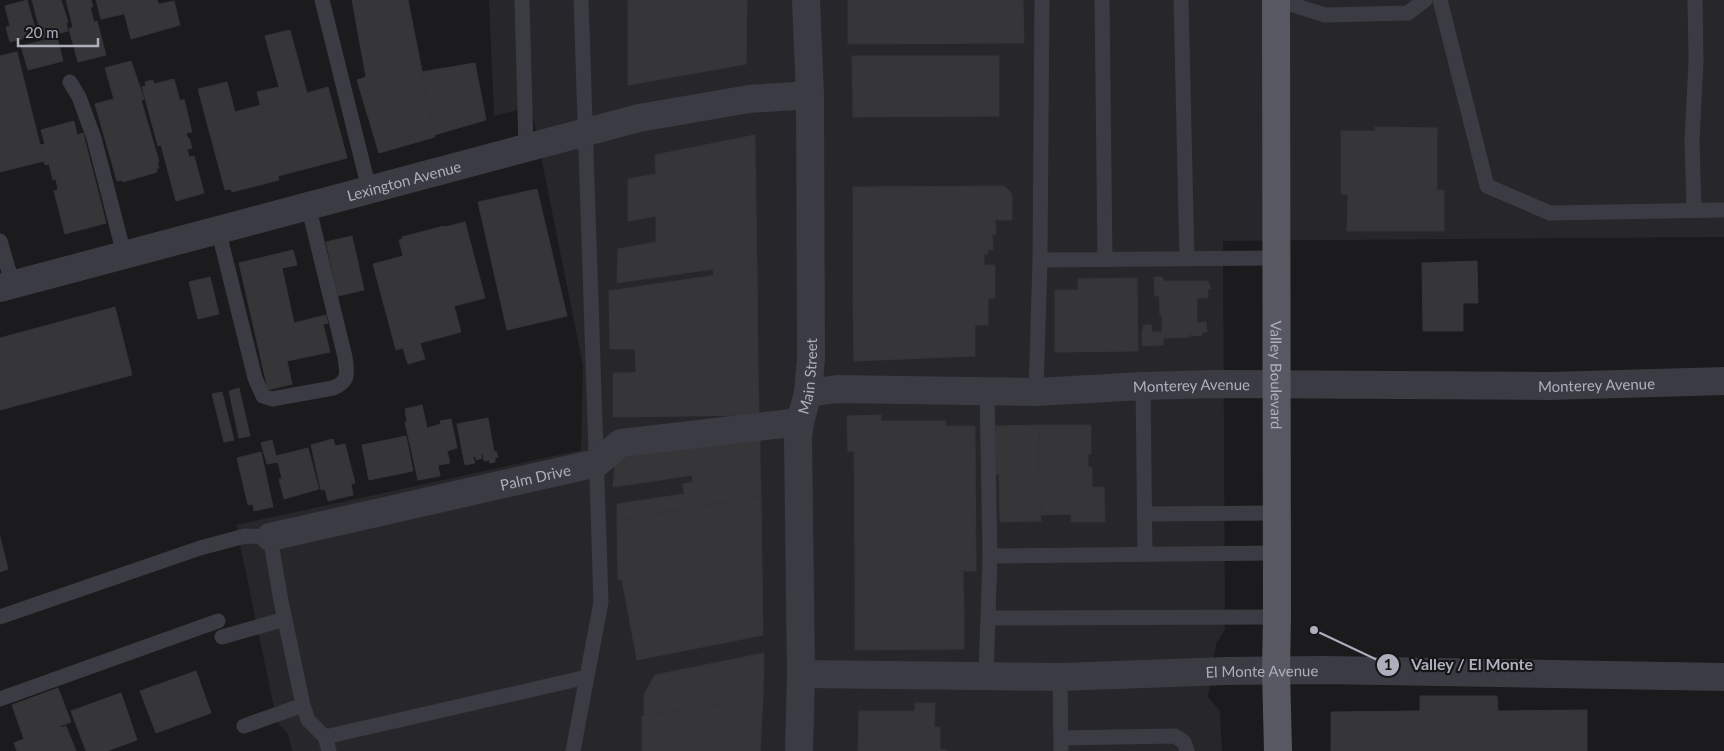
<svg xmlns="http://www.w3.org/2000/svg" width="1724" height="751" viewBox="0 0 1724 751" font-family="Lato,sans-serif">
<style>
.built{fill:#27262a}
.building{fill:#363639;stroke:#353439}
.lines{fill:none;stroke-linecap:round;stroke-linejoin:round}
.service{stroke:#3b3b43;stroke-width:15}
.minor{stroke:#3b3b43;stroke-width:28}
.tertiary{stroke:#3b3b43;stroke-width:28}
.primary{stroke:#575862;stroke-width:28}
.labels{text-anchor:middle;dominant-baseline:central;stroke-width:4.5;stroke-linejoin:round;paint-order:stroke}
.street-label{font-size:15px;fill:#adafbd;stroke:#161618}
.leader{fill:none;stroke:#adafbd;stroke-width:2}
.callout-dot{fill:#adafbd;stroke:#161618;stroke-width:2}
.mark-label{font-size:15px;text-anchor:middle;font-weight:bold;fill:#111}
.callout-label{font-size:16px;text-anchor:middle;font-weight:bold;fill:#adafbd;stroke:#161618;stroke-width:4.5;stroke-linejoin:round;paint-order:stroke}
</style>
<rect width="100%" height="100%" fill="#1b1b1d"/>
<path class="built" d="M489 0H1724V237L1223 241 1225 629 1216 644 1208 697 1220 711 1222 751H292L288 734 277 722 236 525 581 450 583 366 531 107 494 116Z"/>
<path class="building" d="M27 0 37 35 10 42 6 27 10 26 5 6Z
M32 0H61L68 22H66L68 31 42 38Z
M66 0H91L93 7H90L94 22 97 21 106 55 78 62 69 29 73 27Z
M96 0H157L159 6 101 19Z
M352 0H408L435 137 379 153 357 80 366 77Z
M628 0H747L746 64 628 85Z
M848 0H1023L1024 43 848 44Z
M174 1 180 25 131 39 124 12Z
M290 30 307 93 328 87 347 158 278 176 257 92 279 87 265 36Z
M57 37 63 61 28 70 21 46Z
M17 52 44 161 0 172V56Z
M852 56H999V116L853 117Z
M131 61 144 99 141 100 159 162H157L159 168 156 169 157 172 123 182 122 180 117 181 95 104 114 99 105 68Z
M475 63 486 120 434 135 421 72Z
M174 79 180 101 184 99 192 132 186 133 188 139 189 138 192 148 187 149 189 157 194 156 204 193 176 201 161 145 158 146 142 87 146 86 145 82 153 80 154 84Z
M227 82 235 112 261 105 279 180 232 192 231 189 225 190 198 89Z
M74 121 77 135 83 133 106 223 65 234 54 191 58 190 56 179 53 180 49 164 45 165 40 145 45 144 41 130Z
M1375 127 1437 128V191L1444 190V231H1347L1348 195 1341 194V131H1375Z
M755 135 757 269 714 276 713 269 617 283 618 249 656 242V216L628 221V179L656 174 655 155Z
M1004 186 1012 194V220H995L996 234 853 236V187Z
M537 189 567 316 507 330 478 202Z
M465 222 485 298 454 306 461 332 420 343 425 359 408 364 403 348 396 350 373 264 403 256 399 240 403 239 402 237 444 226 445 227Z
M992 234 993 250H987L988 254H984V265H995V298L853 300V236Z
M352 236 364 290 338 296 326 242Z
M293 250 297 265 282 268 294 323 326 315 328 323 323 324 330 352 287 361 292 384 268 390 239 263Z
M1477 261 1478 303H1463V331H1423L1422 263Z
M757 269 758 371 636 373 635 349H610L609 291Z
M210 277 219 314 198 319 189 282Z
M1154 277H1163V281H1208L1211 289H1208V298H1197V323L1206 322 1207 332H1202V335L1191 336 1192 332 1190 333V337L1163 338V345L1142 346V332L1144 325H1151L1152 332H1162V315H1160L1159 296H1155Z
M1137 278 1138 351 1055 352V290H1078V279Z
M988 298V325H975V356L854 361 853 300Z
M115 307 132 375 0 410V338Z
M758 371 759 415 613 417V373Z
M239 388 250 436 239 438 229 391Z
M222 392 234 440 224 442 212 394Z
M422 405 427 428 441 424 440 421 451 419 457 448 447 451 450 463 438 465 440 476 418 480 405 422H407L405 409Z
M881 415V421H946L945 426H975L976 571H855L854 451H848L847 416Z
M488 418 494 452 496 451 498 457 495 458V462L490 463 489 460 484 461 483 454H481L482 458 476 460V456L473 457 475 463 465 465 457 424Z
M1039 425H1091V454H1088V467H1092V487H1104L1105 522H1071V514L1040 515Z
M1039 425 1041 521 1000 522 999 474H996L995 426Z
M760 434V465L613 487 616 455Z
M406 436 413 471 369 480 362 445Z
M333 439 335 446 345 444 355 483 351 484 353 495 328 501 325 489 321 490 311 445Z
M272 440 276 456 308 448 319 489 284 499 279 479H282L278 462 267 464 261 443Z
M261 452 273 507 254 511 253 504 248 505 237 458Z
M760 465 761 496 617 520V504L684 494 683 484 693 482 692 475Z
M761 496 763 635 637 660 622 580H618L617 520Z
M0 537 8 569 0 572Z
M855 571H963L964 612 855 613Z
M964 612V649L855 650V613Z
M764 653 763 698 644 715V694L655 675Z
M196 671 211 713 156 733 140 691Z
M58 688 71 722 60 726 61 728 66 726 76 751H17L14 743 24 739 12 705Z
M121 693 137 740 107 751H86L71 711Z
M1420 696H1497L1498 711 1587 710V751H1331V712L1420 711Z
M763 698 760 751H642V716Z
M915 703H935L934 727H940V749L947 750V751H858L859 711H915Z"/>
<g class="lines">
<path class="service" d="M322 0 369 189
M522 0 526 147
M1102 0 1105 259
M1181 0 1187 259
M1278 0 1325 15 1408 13 1425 0
M1440 0 1487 186 1550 213 1724 210
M70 82 79 97 94 138 124 254
M1694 210 1692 140 1696 61 1695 0
M218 229 255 378 263 396 272 399 333 388C350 381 347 373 345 357L308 205
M0 241 13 285
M1040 260 1276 258
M1143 386 1145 554
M1036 392 1040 260 1042 0
M1146 514 1277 513
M990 556 1277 553
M0 617 200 548 245 536 270 537 281 601 303 705 308 720 325 737 329 751
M988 618 1277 617
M222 637 285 619
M986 676 990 556 987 392
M1060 677 1061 751
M0 699 218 621
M244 726 303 705
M325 737 587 677
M1061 738 1175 736 1184 742 1187 751
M573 751 601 602 581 0"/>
<g class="minor">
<path id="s1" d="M808 393 837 389 1036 392 1143 386 1214 384 1550 386 1724 381"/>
<path id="s2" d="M270 537 597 463 621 443 800 422"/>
<path id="s3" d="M801 674 1060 677 1227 671 1324 670 1724 677"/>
</g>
<g class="tertiary">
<path id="s4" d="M0 288 639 118 749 99 810 95"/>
<path id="s5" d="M799 751 801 674 798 438 800 422 808 393 811 359 810 95 806 0"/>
</g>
<path class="primary" id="s6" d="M1276 0 1277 617 1276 671 1278 751"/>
</g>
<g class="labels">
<g class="street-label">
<text stroke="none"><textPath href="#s4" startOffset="418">Lexington Avenue</textPath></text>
<text stroke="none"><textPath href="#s5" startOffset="376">Main Street</textPath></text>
<text stroke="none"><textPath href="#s6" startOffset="375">Valley Boulevard</textPath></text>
<text stroke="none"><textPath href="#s1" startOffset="789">Monterey Avenue</textPath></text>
<text stroke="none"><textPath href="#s1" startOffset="384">Monterey Avenue</textPath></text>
<text stroke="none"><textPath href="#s2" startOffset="272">Palm Drive</textPath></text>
<text stroke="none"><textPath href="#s3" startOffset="461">El Monte Avenue</textPath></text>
</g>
</g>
<path class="leader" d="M1314 630L1388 665"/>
<g class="callout-dot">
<circle cx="1314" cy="630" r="5"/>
<circle cx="1388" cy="665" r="12"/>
</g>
<g class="mark-label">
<text x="1388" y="670">1</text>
</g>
<g class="callout-label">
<text x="1472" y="670">Valley / El Monte</text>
</g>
<path d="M18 38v8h80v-8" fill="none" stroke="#adafbd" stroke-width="2.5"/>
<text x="25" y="38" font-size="15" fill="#adafbd" stroke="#161618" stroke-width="4" paint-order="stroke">20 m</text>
</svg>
